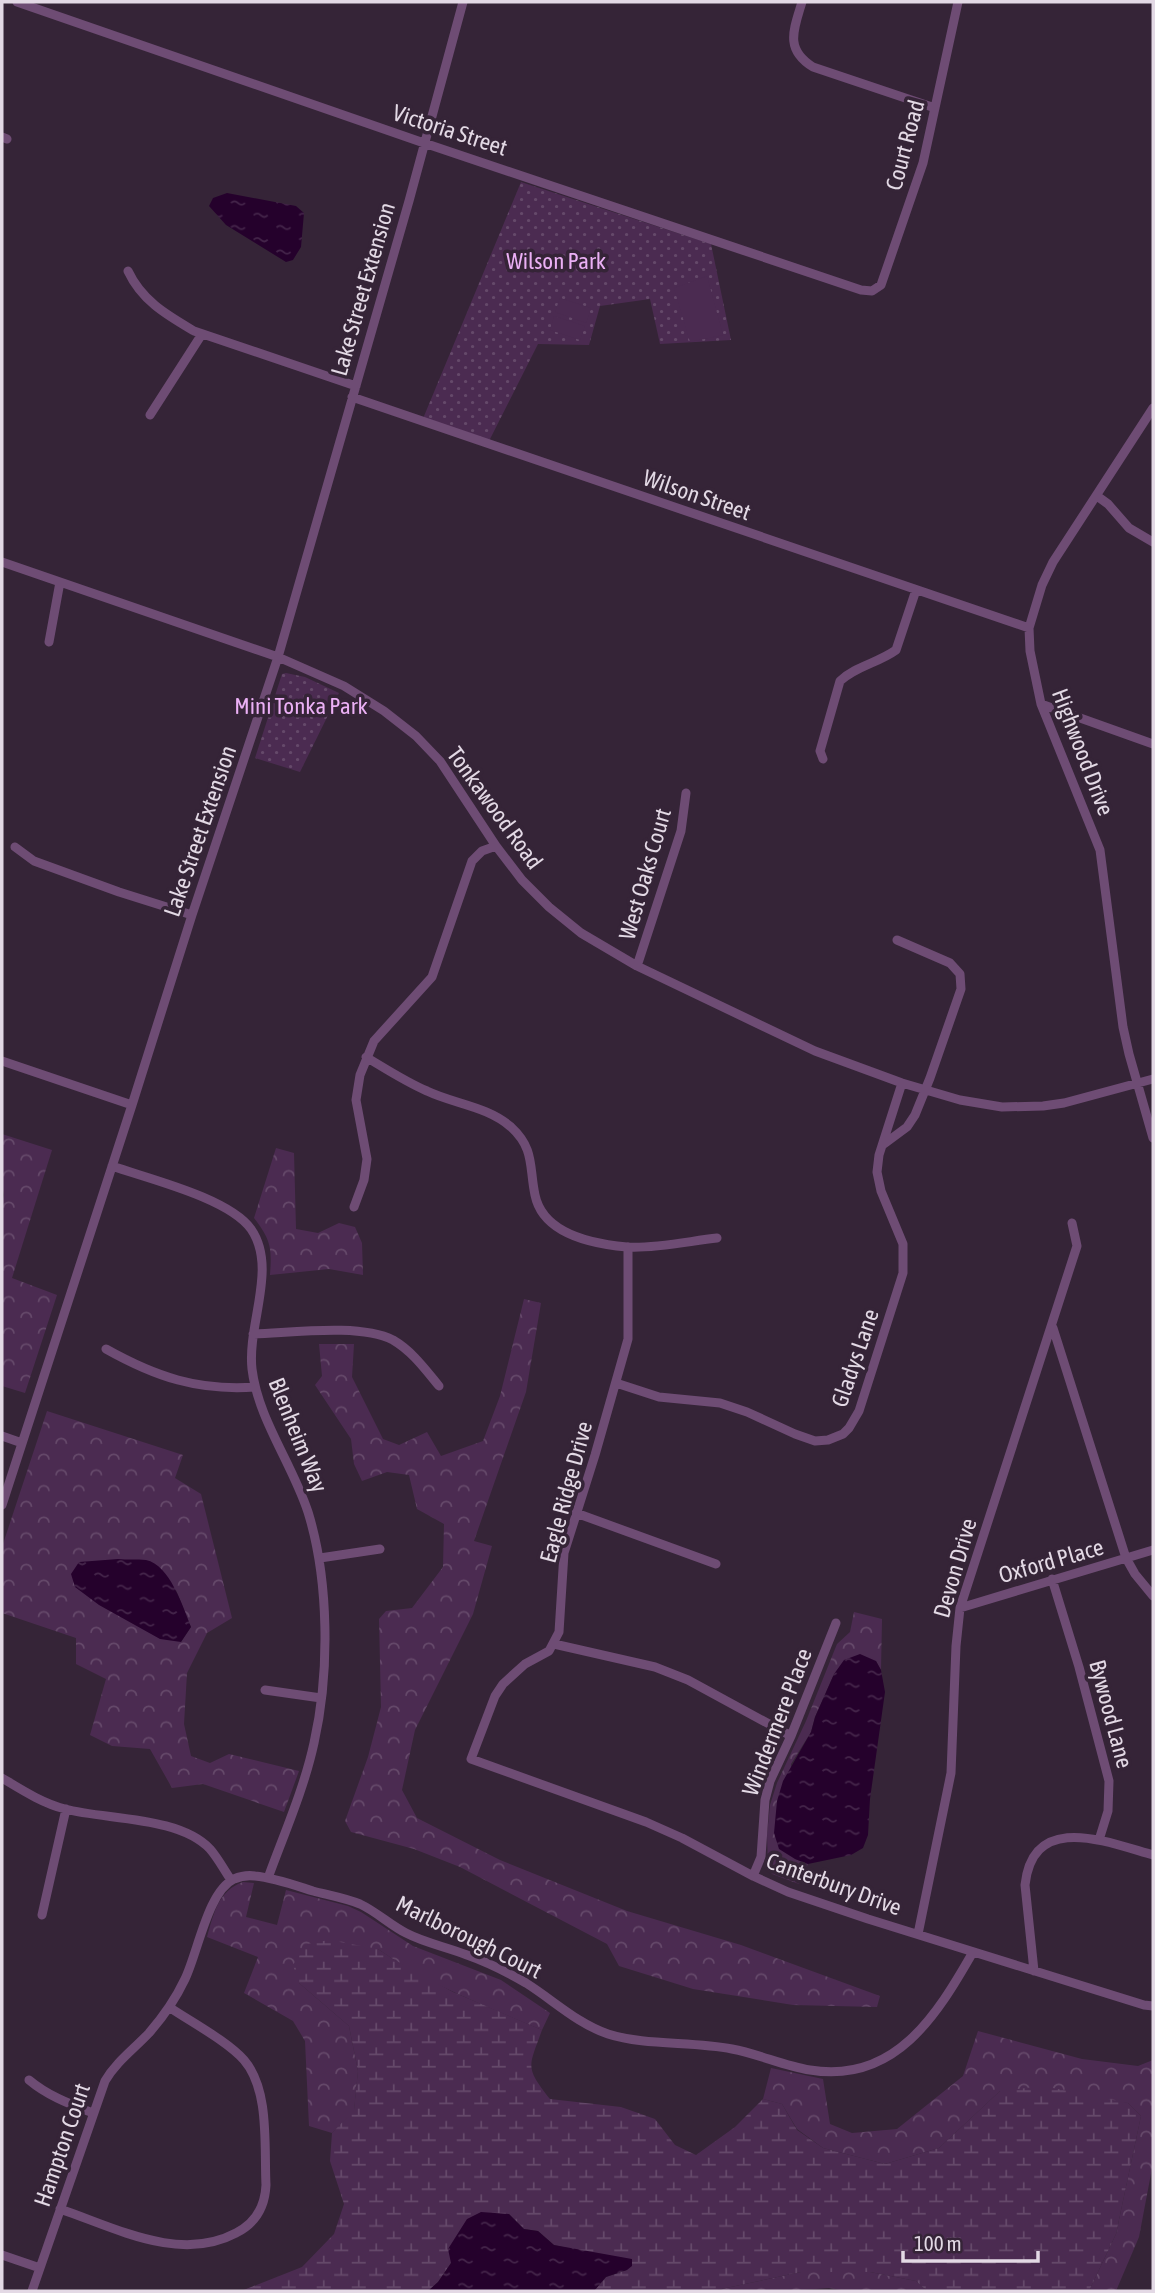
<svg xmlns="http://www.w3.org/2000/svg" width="1155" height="2293" viewBox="0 0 1155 2293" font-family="'Asap Condensed',sans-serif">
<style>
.grass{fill:url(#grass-dots)}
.forest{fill:url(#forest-crowns);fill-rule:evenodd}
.wetland{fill:url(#wetland-marsh)}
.pitch{fill:#4b2b51}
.water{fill:url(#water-ripples)}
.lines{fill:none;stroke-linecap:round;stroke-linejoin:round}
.minor{stroke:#6e4c74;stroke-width:9}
.labels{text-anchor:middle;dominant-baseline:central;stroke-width:7;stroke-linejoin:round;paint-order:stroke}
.street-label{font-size:23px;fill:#e3d9e5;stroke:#352437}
.park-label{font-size:23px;fill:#ebb0f5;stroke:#352437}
</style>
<defs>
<pattern id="grass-dots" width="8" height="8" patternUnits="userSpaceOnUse" patternTransform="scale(1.75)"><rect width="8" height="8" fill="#4b2b51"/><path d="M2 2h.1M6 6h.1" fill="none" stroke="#65496a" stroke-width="1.8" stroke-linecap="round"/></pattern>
<pattern id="forest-crowns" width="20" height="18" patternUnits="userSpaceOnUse" patternTransform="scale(1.75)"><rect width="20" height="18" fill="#4b2b51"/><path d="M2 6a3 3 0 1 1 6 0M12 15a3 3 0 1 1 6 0" fill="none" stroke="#65496a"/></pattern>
<pattern id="wetland-marsh" width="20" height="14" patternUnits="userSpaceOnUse" patternTransform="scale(1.75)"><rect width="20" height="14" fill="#4b2b51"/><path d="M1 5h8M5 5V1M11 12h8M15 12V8" fill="none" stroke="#65496a"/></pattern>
<pattern id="water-ripples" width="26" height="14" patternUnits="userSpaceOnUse" patternTransform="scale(1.75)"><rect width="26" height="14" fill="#25012c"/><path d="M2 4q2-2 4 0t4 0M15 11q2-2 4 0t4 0" fill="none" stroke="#44254a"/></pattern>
</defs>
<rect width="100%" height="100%" fill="#352437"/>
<path class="grass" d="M521 182 711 244 731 340 660 344 650 299 600 306 589 345 538 344 488 443 422 421Z
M286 673 305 677 339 693 300 772 255 758 282 674Z"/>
<path class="forest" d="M2 1134 52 1150 12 1278 57 1295 25 1393 2 1386V1203L4 1195 2 1185Z
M276 1148 294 1153 296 1229 318 1233 339 1223 355 1227 362 1243 363 1275 329 1269 270 1275C272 1248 271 1240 254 1218Z
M524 1299 541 1303 526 1392 474 1541 492 1546 473 1614 415 1730 402 1790 417 1818 500 1860 627 1911 741 1945 880 1996 877 2007 793 2005 693 1989 619 1966 607 1944 460 1867 414 1849 351 1832 345 1821 368 1757 381 1707 379 1619 386 1611 412 1608 443 1567 444 1524 417 1509 409 1475 387 1472 362 1481 354 1464 351 1439 315 1385 322 1376 319 1344H354L352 1377 383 1439 399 1445 427 1432 441 1456 483 1441 500 1396Z
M47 1411 183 1455 175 1478 201 1494 232 1618 207 1633 187 1673 184 1724 191 1756 210 1763 229 1754 299 1771 284 1812 203 1784 172 1788 150 1749 112 1746 90 1735 106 1679 76 1664V1638L2 1613V1547ZM176 1590 191 1627 181 1642Z
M854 1612 882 1619 881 1670 876 1661 834 1674 815 1717 811 1732 791 1764 795 1859 808 1864 799 1884 772 1874 768 1866 767 1835 770 1805 777 1783 806 1721 837 1644 850 1632Z
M243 1882 254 1883 246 1917 277 1925 286 1890 348 1906 361 1912 413 1946 501 1980 550 2013 542 2030C486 2006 427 1984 378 1949L299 1983 349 2026 358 2071 354 2111 332 2133 309 2126 305 2041 293 2021 244 1993 258 1957 207 1937C214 1913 218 1891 243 1882Z
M978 2031 1082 2059 1138 2066 1153 2060V2163L1139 2237 1116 2291H1089L1116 2234 1141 2116 1128 2103 1000 2091 939 2148 885 2164 823 2148 797 2129 782 2104 763 2099 771 2068 823 2079 830 2124 852 2133 897 2129 963 2076Z
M801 2272H870L916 2281 927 2291H847L829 2288 790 2291H712Z"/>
<path class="wetland" d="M329 1940 378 1949 393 1959 453 1992 542 2030C529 2067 524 2066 550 2099L621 2107 655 2119 675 2145 696 2155 735 2127 763 2099 782 2104 797 2130 823 2148 885 2164 939 2148 1000 2091 1043 2086 1128 2103 1141 2116 1116 2234 1089 2291H927L916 2281 870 2272H801L712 2291H594L606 2277 627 2270 581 2251 554 2245 538 2231 524 2229 509 2214 451 2263 438 2282 428 2291H241L302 2267 334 2234 344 2204 330 2161 332 2133 354 2110 358 2071 349 2026 299 1983 293 1965 307 1944Z"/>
<path class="pitch" d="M707 276 723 335 690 342 674 288Z
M560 298 591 308 586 323 555 312Z
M554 316 585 326 580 340 550 330Z"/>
<path class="water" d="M227 193 296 206 304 213 301 247 293 260 286 262 226 225 209 206 213 198Z
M118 1559C127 1560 137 1559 146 1560 170 1565 183 1607 191 1627L181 1642 160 1639 99 1605 75 1587 71 1574 79 1562Z
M860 1654 876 1661 881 1670 885 1692 870 1799 868 1835 863 1848 851 1855 808 1864 795 1859 779 1849 774 1833 777 1801 783 1781 811 1732 815 1717 834 1674 844 1660Z
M481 2212 509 2214 524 2229 538 2231 554 2245 632 2259V2266L627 2270 606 2277 594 2291H428L438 2282 451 2263 448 2249 467 2219Z"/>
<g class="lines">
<path class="minor" d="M17 2 424 143 861 290 872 291 881 285 923 163 958 2
M802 2C794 29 784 49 813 67L935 108
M2 137 7 139
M128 271C142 301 167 315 194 331L356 386
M352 397 1029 628
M1153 408 1053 562 1042 585 1029 628 1030 651 1041 704 1100 850 1123 1027 1129 1054 1153 1138
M150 415 202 334
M1097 496 1108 504 1129 528 1153 542
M2 562 278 657 344 686 384 711 416 736 440 761 496 846 522 880 549 907 581 933 637 966 815 1051 902 1083 960 1100 1002 1107 1043 1106 1064 1103 1153 1079
M49 642 60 582
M1041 704 1153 744
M823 759 820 751 840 681C856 666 878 663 896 650L916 590
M15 847 34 861 119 892 192 915
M637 966 681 831 686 793
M366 1057C386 1069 406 1082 427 1091 454 1104 487 1106 511 1127 535 1149 529 1167 535 1195 543 1234 593 1244 627 1247 653 1249 690 1241 717 1238
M2 1061 132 1105
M884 1144 907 1127 915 1115 930 1078 961 989 960 974 950 963 897 940
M112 1166C149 1179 229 1198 251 1229 278 1268 247 1324 252 1369 258 1419 292 1463 308 1512 329 1580 330 1672 314 1743 304 1789 284 1834 268 1878
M354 1207 364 1180 367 1159 356 1100 360 1075 374 1041 432 977 472 861 482 851 496 846
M628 1247V1339L595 1455 564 1553 559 1632 549 1651 525 1664 503 1684 495 1696 471 1759 646 1822 682 1838 753 1876 788 1892 868 1919 1144 2005 1153 2006
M1053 1328 1126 1558 1135 1574 1153 1596
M253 1334C290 1333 360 1323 393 1340 412 1351 425 1369 439 1386
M106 1349C156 1377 198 1391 255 1387
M616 1383 659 1397 720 1403 747 1412 795 1434 815 1441 828 1440 843 1434 849 1428 859 1411 903 1273V1244L881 1191 877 1172 879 1155 902 1083
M2 1436 22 1443
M2 1505 132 1105 192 915 278 657 409 201 463 2
M576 1513 716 1564
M320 1558 380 1549
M1052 1579 1079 1667 1109 1781 1108 1811 1099 1840
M960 1608 1153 1550
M554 1644 655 1667 688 1680 791 1736
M265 1690 321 1698
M2 1778C22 1790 42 1803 65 1809 106 1820 179 1816 210 1849 218 1858 224 1870 231 1880
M753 1876 761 1857 765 1800 770 1781 791 1736 836 1623
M42 1915 66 1809
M918 1934 951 1773 956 1646 960 1608 1077 1246 1072 1223
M1034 1971 1025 1885C1033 1811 1107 1842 1153 1855
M29 2080C48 2096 70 2104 93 2113
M60 2209C116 2228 180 2263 236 2233 256 2223 265 2206 266 2185 264 2147 270 2090 244 2060 227 2041 191 2022 169 2007
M2 2255 40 2268
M32 2291 105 2081C116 2062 134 2049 149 2033 163 2017 176 1998 185 1979 198 1952 208 1891 234 1879 241 1876 248 1875 255 1876 275 1878 294 1885 313 1891 328 1895 345 1898 360 1904 377 1912 390 1925 406 1933 425 1943 447 1947 467 1955 487 1962 507 1972 526 1983 553 2000 578 2024 608 2034 645 2046 693 2041 732 2049 759 2054 784 2066 810 2070 895 2084 937 2015 973 1952"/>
</g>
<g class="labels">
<g class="street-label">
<text transform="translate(450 130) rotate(18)">Victoria Street</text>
<text transform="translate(905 145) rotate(-75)">Court Road</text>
<text transform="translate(363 289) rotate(-74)">Lake Street Extension</text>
<text transform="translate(697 495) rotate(19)">Wilson Street</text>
<text transform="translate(1083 752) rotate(69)">Highwood Drive</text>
<text transform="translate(495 808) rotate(54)">Tonkawood Road</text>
<text transform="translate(200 831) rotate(-71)">Lake Street Extension</text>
<text transform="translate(645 874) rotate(-74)">West Oaks Court</text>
<text transform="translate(855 1358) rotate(-71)">Gladys Lane</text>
<text transform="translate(298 1435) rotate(68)">Blenheim Way</text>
<text transform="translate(566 1492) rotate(-75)">Eagle Ridge Drive</text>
<text transform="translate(1051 1561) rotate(-16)">Oxford Place</text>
<text transform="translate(955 1568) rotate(-74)">Devon Drive</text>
<text transform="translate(1111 1714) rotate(75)">Bywood Lane</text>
<text transform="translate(777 1722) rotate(-69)">Windermere Place</text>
<text transform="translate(834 1884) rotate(20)">Canterbury Drive</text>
<text transform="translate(469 1937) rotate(26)">Marlborough Court</text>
<text transform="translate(62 2145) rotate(-71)">Hampton Court</text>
</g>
<g class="park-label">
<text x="556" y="261">Wilson Park</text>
<text x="301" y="706">Mini Tonka Park</text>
</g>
</g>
<rect width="1155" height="2293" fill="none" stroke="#e3d9e5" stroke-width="7"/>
<path d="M903 2251v10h135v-10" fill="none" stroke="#e3d9e5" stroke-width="3.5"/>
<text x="914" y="2251" font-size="21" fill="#e3d9e5" stroke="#352437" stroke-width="5" paint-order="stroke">100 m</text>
</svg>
